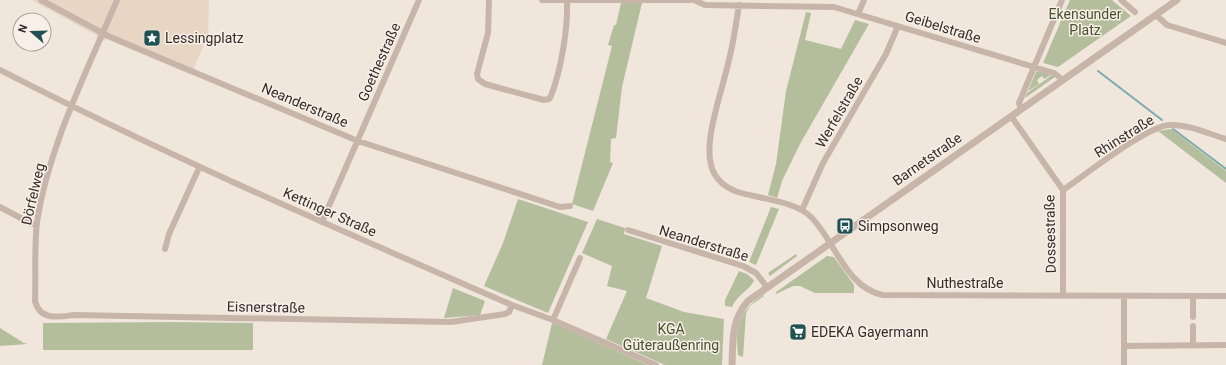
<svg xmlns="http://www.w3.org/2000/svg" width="1226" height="365" viewBox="0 0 1226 365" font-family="Roboto,sans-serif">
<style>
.green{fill:#b4be9d}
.plaza{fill:#e7d6c4}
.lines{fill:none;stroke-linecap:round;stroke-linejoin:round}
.stream{stroke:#7dabab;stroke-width:2}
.minor{stroke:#c7b5a9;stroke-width:6}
.tertiary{stroke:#c7b5a9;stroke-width:7}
.labels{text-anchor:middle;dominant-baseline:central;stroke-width:3;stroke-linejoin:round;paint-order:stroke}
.park-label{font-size:14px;fill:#46512e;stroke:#f8f0e8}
.street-label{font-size:14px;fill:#352c28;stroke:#f8f0e8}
.poi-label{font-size:14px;fill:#352c28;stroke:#f8f0e8;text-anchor:start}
</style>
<rect width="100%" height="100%" fill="#f0e6dc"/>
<path class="green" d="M1070 0H1112L1131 16 1058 67 1043 63Z
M621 3H642L622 87 616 138 611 139 610 162 613 163 593 211 572 204 612 46 608 45 614 25H616Z
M806 12 811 13 805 40 841 49 855 20 869 24 800 144 782 181 777 198 768 195 776 164 786 91Z
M1038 71 1051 75 1044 79 1042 76 1037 80 1039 84 1028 91 1036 72Z
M1052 75 1055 77 1025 98 1027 93Z
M1171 129 1226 171V183L1158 131Z
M518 199 588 222 548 313 484 286 503 243Z
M771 207 779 209 756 265 749 262Z
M597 219 625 228 624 234 662 246 646 298 684 312 724 319 722 365H665L606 339 627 291 607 286 612 266 582 253Z
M796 254 797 256 770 276 768 273Z
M827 256 834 257 854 285V293H815L800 286H793L776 294V292Z
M739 271 747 274 754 280C752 288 737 295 732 307L725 306V300Z
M453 288 485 301 480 315 444 318Z
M763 295 764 296 750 306 746 313 743 357 738 355C735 327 739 311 763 295Z
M170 322 253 323V350H43V323Z
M552 323 560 326 648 365H542Z
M0 328 24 343 28 344 0 346Z"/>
<path class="plaza" d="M31 0H209L208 35 191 75 109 40 106 39 104 41 97 38 96 35Z"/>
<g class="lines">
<path class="stream" d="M1098 71 1162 120
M1173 129 1226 169"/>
<path class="minor" d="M41 0 108 36 358 141 560 207 570 206
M117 0C87 71 49 145 37 222 34 248 36 275 35 301 40 321 59 317 74 315L451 322 505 314 509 312 512 305
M489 0 488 33 477 74 478 79 485 84 544 100 549 99 551 96C561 70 568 29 567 1
M542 0H690
M694 0 705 5 834 7 1054 73 1063 80
M1121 0 1135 12
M739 5C736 25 733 45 728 64 722 91 704 139 711 165 714 177 723 186 735 191 757 199 794 200 811 217 835 241 846 288 883 295L1226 296
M858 14 864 0
M1156 15 1167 25 1226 43
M0 70C167 156 340 230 512 305L553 320 656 365
M1021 109 1019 103 1062 0
M1011 116 1063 190V295
M1063 190C1084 176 1148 125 1170 125 1188 124 1209 134 1226 139
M0 207 32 224H37
M802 210 823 163 886 54 898 26
M322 222 419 0
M628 230 743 266 756 273 767 287
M165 249 169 234 199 168
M1124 296V346L1226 345
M1193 296V317
M553 320 580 258
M1193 326V345
M1124 365V346"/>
<path class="tertiary" d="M732 365C733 341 731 320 748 301L1177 0"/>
</g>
<defs>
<g id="sight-square" transform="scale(0.9)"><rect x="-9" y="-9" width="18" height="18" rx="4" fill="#215253" stroke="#f8f0e8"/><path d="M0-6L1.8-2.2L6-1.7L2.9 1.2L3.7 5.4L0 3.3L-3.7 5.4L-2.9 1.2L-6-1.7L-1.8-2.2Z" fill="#fff"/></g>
<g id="bus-square" transform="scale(0.9)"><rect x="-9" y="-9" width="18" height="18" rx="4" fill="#215253" stroke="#f8f0e8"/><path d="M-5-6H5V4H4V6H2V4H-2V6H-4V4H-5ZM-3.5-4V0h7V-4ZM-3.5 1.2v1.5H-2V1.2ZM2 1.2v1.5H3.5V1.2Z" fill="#fff"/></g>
<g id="supermarket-square" transform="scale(0.9)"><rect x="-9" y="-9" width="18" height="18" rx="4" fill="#215253" stroke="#f8f0e8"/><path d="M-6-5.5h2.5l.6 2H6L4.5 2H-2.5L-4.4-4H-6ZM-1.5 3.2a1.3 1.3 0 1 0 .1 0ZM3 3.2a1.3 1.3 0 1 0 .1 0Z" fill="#fff"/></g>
</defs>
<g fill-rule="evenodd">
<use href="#sight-square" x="152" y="38"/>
<use href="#bus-square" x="845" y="226"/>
<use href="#supermarket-square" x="798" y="332"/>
</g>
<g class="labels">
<g class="park-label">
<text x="1085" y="14">Ekensunder<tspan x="1085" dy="16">Platz</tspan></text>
<text x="671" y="329">KGA<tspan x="671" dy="16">Güteraußenring</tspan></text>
</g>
<g class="street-label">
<text transform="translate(943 27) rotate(17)">Geibelstraße</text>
<text transform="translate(379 62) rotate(-66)">Goethestraße</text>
<text transform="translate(305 105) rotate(23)">Neanderstraße</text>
<text transform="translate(839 112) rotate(-60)">Werfelstraße</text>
<text transform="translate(1124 136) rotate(-32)">Rhinstraße</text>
<text transform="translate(927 159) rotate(-35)">Barnetstraße</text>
<text transform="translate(33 194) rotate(-77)">Dörfelweg</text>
<text transform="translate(330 212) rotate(24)">Kettinger Straße</text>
<text transform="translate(1050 234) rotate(-91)">Dossestraße</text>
<text transform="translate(704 243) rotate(17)">Neanderstraße</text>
<text x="965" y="283">Nuthestraße</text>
<text transform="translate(266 307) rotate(1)">Eisnerstraße</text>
</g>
<g class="poi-label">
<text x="165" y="38">Lessingplatz</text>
<text x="858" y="226">Simpsonweg</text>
<text x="811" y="332">EDEKA Gayermann</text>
</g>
</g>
<g transform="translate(32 32) rotate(290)"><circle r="19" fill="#f8f0e8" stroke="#aaa29b"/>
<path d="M0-3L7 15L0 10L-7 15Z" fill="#215253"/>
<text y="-6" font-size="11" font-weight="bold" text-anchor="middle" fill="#352c28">N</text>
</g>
</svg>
